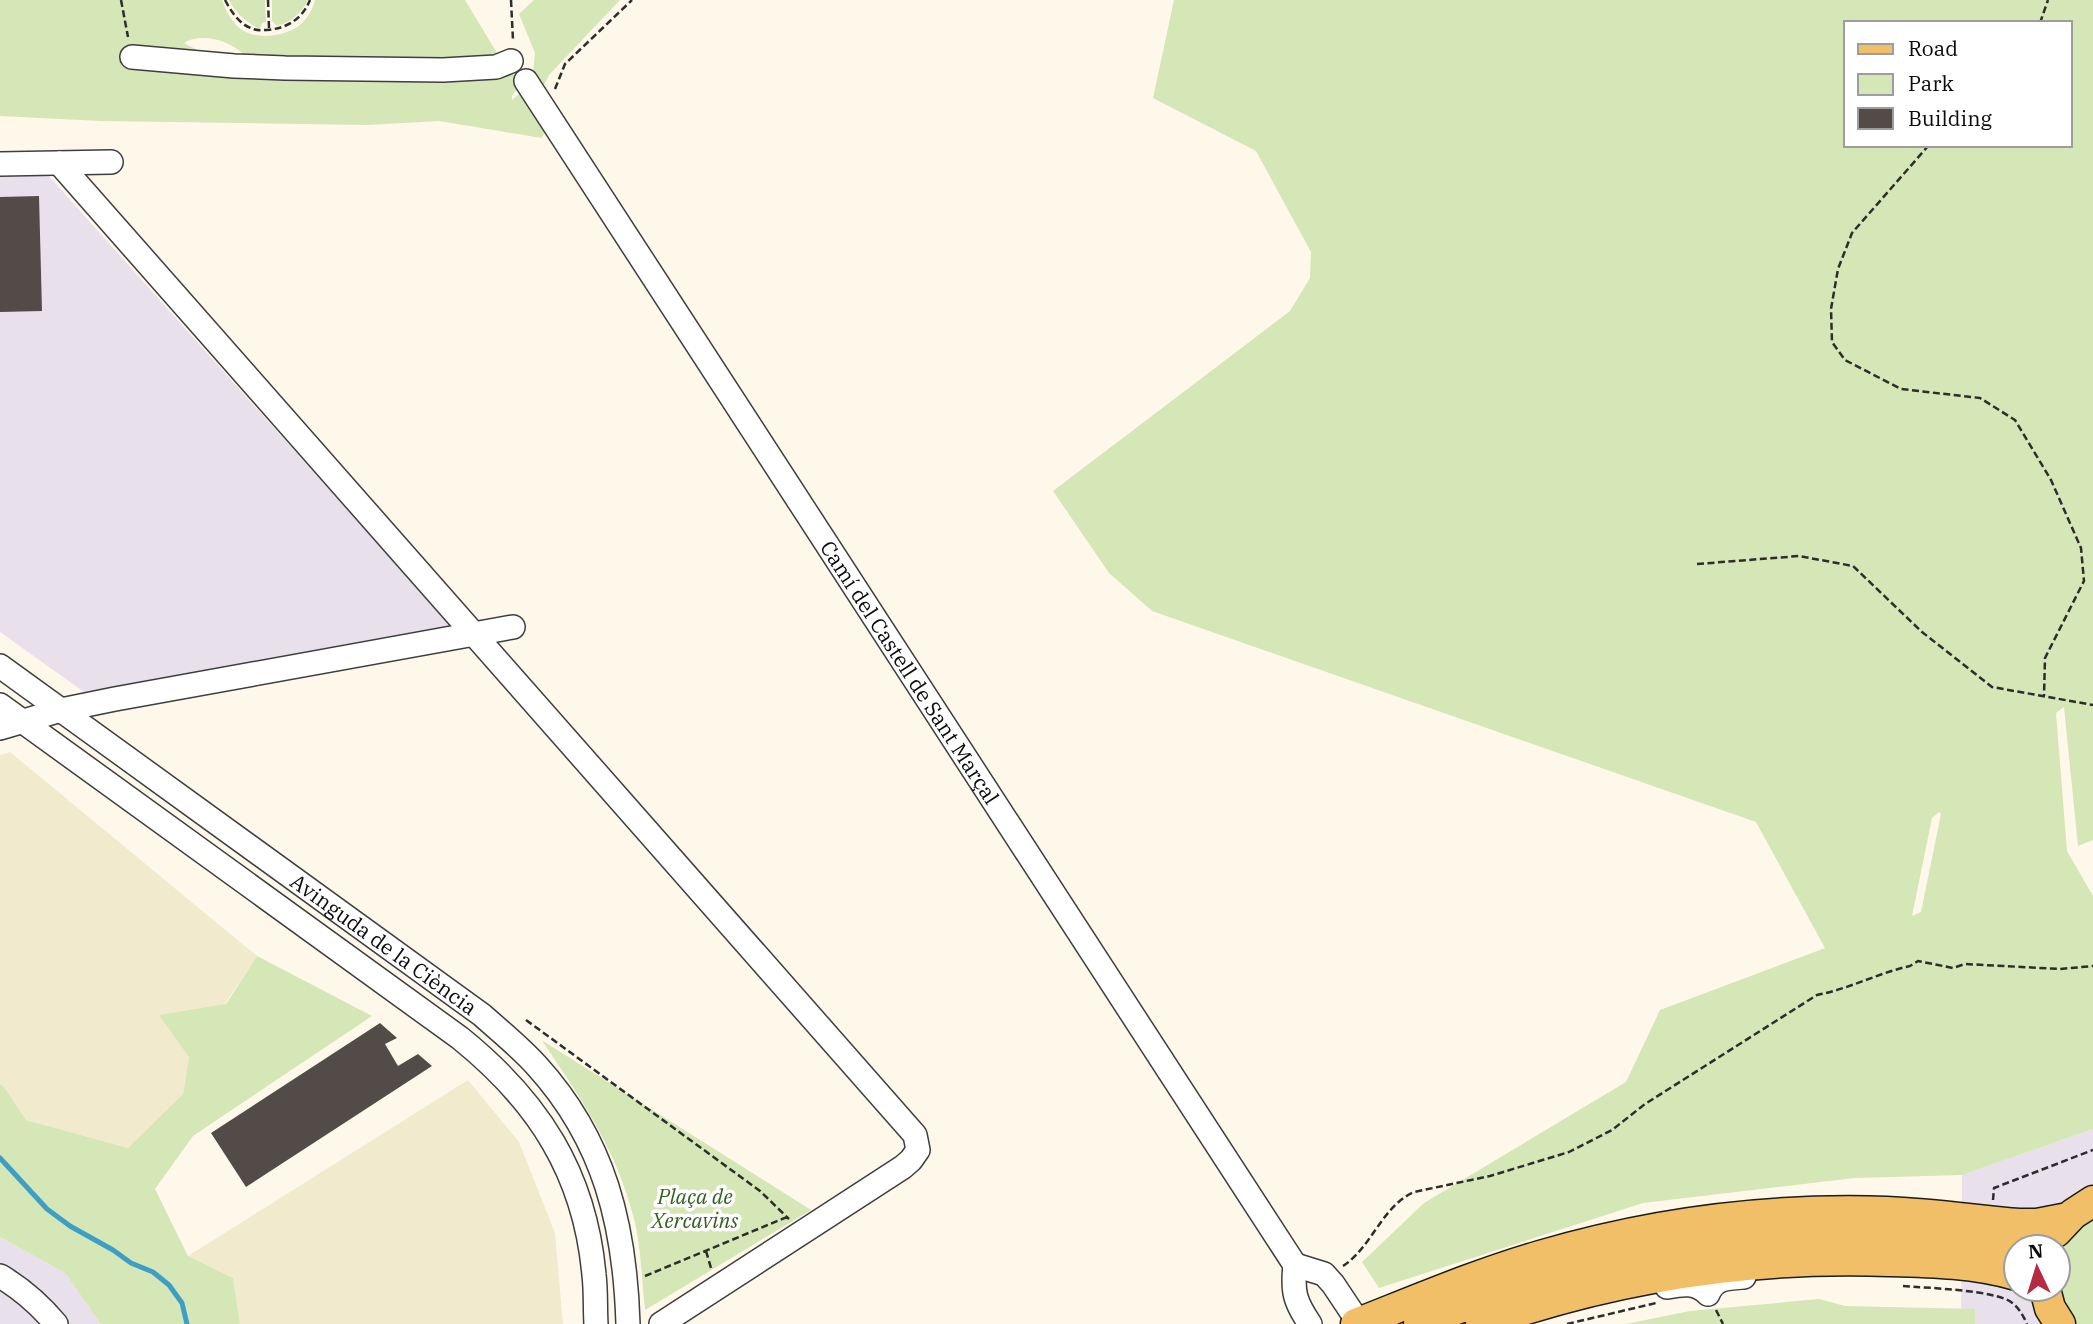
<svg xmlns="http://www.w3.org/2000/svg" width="2093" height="1324" viewBox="0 0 2093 1324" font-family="'IBM Plex Serif',serif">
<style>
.industrial{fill:#e8e0ea;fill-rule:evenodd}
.farmland{fill:#f2eacd}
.green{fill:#d5e6b7;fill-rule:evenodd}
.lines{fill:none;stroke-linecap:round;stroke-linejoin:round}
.stream{stroke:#3d9fc6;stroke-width:5}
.building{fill:#534b48}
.minor-casing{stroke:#3e3e3e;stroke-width:26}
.major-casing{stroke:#1c1c1c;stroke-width:33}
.path{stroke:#2d2d2d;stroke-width:2.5;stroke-dasharray:7 3.5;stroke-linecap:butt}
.minor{stroke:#fff;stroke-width:23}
.major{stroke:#f1bf67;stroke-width:30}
.labels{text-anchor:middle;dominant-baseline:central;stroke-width:7;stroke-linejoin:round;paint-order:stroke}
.street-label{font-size:21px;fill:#0b0b0b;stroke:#fff}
.park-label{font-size:21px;font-style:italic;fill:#345f20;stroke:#fff}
</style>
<rect width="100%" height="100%" fill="#fef8eb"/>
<path class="industrial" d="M47 174 454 629 84 692 0 632V175Z
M2093 1129V1324H1961L1962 1175ZM2016 1247H2058V1289H2016Z
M0 1237 65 1273 101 1324H0Z"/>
<path class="farmland" d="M10 752 257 956 189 1057 183 1094 128 1148 26 1120 4 1087 0 1084V755Z
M468 1080 519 1142 555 1233 563 1324H240L233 1278 188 1256Z"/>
<path class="green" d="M0 0H222C226 11 233 25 244 31 261 41 293 35 305 20 310 14 313 7 315 0H465L500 58 461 64 251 59C235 47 222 37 200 38 193 39 190 39 184 43L220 62 510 70 521 86 512 95V100L532 82 535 53 519 14 534 0H620L549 75 544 85 543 103 546 127 542 138 439 121 367 125 101 121 0 116Z
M229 0H265L266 22 262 23 260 29C246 22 236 14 229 0Z
M272 0H308C301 13 292 22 277 26L272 21Z
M1174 0H2093V840L2078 846 2064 707 2056 713 2067 851 2093 896V1129L1962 1175 1855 1178 1643 1203 1379 1288 1362 1262 1424 1203 1626 1082 1660 1010 1825 948 1756 822 1152 611 1109 573 1053 491 1290 311 1310 278 1311 252 1256 151 1153 98ZM1846 23H2070V145H1846ZM1939 812 1941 814 1921 912 1912 916 1932 818Z
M257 956 372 1016 193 1136 155 1189 188 1256 233 1278 240 1324H101L65 1273 0 1237V1084L4 1087 26 1120 128 1148 183 1094 189 1057 159 1015 226 1004Z
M543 1042V1041L811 1210 645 1310C642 1283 641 1245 634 1219 617 1150 581 1099 543 1042Z
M2093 1216V1324H2077C2056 1303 2049 1263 2068 1238 2074 1229 2085 1223 2093 1216Z
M1819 1299 1845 1306 1975 1309V1324H1626L1690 1311Z"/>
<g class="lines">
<path class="stream" d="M0 1158 47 1209 70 1226 113 1250 131 1263 153 1272 169 1285 182 1303 187 1324"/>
</g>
<path class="building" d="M39 196 42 311 0 312V197Z
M380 1023 397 1038 385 1044 398 1066 418 1054 432 1066 246 1187 211 1133Z"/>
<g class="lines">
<g class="minor-casing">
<g id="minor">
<path d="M132 57 234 66 285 68 443 70 496 67 511 61"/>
<path id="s1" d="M526 81 1295 1265C1292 1292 1295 1302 1310 1324"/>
<path d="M59 163 915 1135 918 1150 911 1160 903 1167 661 1324"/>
<path d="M0 164 111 162"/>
<path id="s2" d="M0 666 482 1015C501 1032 521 1048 537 1066 605 1141 625 1226 628 1324"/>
<path d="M0 705 460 1038C538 1101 585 1173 594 1275 596 1291 595 1308 596 1324"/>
<path d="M0 728 61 710 115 699 513 627"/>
<path d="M1295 1265 1324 1274 1333 1284 1359 1323"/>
<path d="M0 1276C22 1289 40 1305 56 1324"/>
<path d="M1667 1287C1683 1284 1696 1282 1708 1294 1714 1278 1728 1278 1744 1277"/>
</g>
</g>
<g class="major-casing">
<path id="major" d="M2056 1232 2073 1214 2093 1201
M2045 1289 2050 1308 2060 1324
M1356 1324C1417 1300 1478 1274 1540 1256 1652 1223 1771 1208 1887 1212 1931 1214 1975 1220 2019 1224H2037L2068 1218
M1419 1324C1546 1271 1682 1235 1821 1234 1856 1233 1892 1234 1927 1236 1954 1238 1980 1243 2007 1244 2021 1245 2035 1240 2048 1236
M1481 1324C1613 1277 1749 1256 1889 1261 1931 1262 1976 1263 2016 1275"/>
</g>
<path class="path" d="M121 0 128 37
M225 0C231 11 239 24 251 28 256 31 261 30 267 30 288 28 302 19 310 0
M268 0 269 28
M511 0 513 40
M2040 23 2048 0
M555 89 565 64 632 0
M1929 145 1852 233 1838 269 1831 309 1832 342 1845 360 1901 389 1980 398 2015 420 2051 480 2081 548 2084 581 2045 658 2044 696
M1697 564 1799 556 1853 566 1922 632 1992 687 2093 705
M526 1020 760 1191 789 1219
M1993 1200 1994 1188 2093 1150
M706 1251 711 1268
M1343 1266C1372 1247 1382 1206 1414 1192L1490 1176 1569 1152 1612 1130 1645 1104 1817 995C1849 989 1878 973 1910 966L1918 961 1953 968 1965 964 2060 969 2093 966
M645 1276 787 1217
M1903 1286C1927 1288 1994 1290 2011 1302 2019 1308 2023 1315 2027 1324
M1716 1310 1723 1324
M1567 1324 1656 1303"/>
<use href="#minor" class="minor"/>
<use href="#major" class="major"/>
</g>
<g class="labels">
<g class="street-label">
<text stroke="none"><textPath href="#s1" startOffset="705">Camí del Castell de Sant Marçal</textPath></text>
<text stroke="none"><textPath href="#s2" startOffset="474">Avinguda de la Ciència</textPath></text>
</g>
<g class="park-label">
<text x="695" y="1196">Plaça de<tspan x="695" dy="24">Xercavins</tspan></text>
</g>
</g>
<rect x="1844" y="21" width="228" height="126" fill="#ffffff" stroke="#9d9d9d" stroke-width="2"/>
<rect x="1858" y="44" width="35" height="10" fill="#f1bf67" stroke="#9d9d9d" stroke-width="2"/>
<text x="1908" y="56" font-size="21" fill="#0b0b0b">Road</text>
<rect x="1858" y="74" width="35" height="21" fill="#d5e6b7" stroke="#9d9d9d" stroke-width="2"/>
<text x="1908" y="91" font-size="21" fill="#0b0b0b">Park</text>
<rect x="1858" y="108" width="35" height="21" fill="#534b48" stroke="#9d9d9d" stroke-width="2"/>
<text x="1908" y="126" font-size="21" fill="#0b0b0b">Building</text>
<g transform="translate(2037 1268) rotate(356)"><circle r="33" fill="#ffffff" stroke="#9d9d9d" stroke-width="2"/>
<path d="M0-5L12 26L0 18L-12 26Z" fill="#b42b42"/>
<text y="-10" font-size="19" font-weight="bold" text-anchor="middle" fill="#0b0b0b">N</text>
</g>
</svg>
